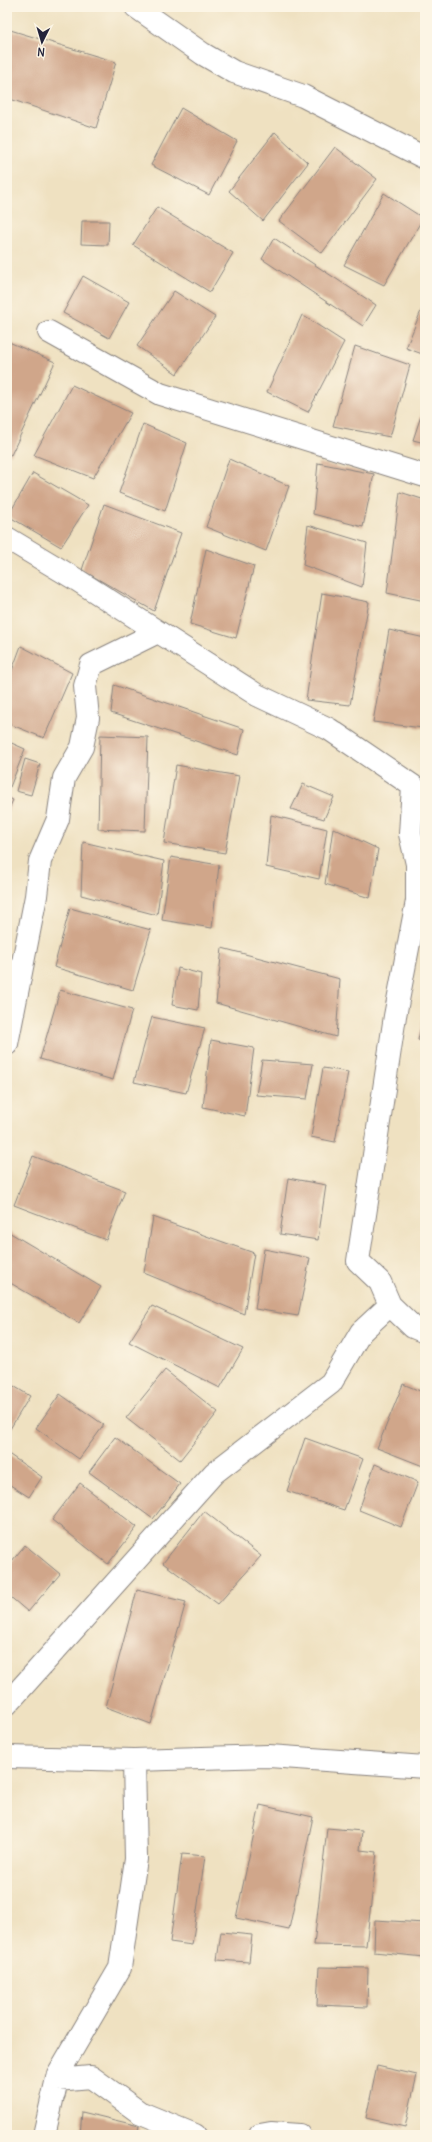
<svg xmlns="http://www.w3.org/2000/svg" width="432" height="2142" viewBox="0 0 432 2142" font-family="Delius,sans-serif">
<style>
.building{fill:#d0a68a}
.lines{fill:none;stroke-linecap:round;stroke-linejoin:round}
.minor-casing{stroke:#88827e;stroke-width:24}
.minor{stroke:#fff;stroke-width:22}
</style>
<rect width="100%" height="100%" fill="#fcf5e5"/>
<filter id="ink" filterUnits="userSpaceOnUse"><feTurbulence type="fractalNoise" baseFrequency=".025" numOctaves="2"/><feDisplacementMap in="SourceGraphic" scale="8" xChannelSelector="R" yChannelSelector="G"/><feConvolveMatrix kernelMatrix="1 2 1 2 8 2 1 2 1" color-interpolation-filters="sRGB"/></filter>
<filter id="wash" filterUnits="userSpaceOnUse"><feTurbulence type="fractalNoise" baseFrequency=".012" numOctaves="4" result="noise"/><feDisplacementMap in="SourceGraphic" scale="16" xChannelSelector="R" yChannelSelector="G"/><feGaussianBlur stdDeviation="0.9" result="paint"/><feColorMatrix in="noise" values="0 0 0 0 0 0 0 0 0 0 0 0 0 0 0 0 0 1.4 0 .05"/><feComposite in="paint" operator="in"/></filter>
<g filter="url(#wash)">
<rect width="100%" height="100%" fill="#efe1c1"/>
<g id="blocks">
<path class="building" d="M7 29 116 62 96 128 7 98Z
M181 108 237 141 209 195 151 165Z
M275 132 308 163 263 221 229 191Z
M335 147 377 179 322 253 279 221Z
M384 193 423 218 384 285 344 265Z
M157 207 233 253 210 292 133 245Z
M82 221H109L108 245 81 244Z
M274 238 376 305 363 326 262 259Z
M83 276 129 302 109 338 63 313Z
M174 291 215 317 177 374 137 346Z
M425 301V355L406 348Z
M302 315 344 342 308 412 267 392Z
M9 342 55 362 11 455 7 453V346Z
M355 346 410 365 390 437 333 426Z
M72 385 131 413 93 478 34 455Z
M425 404V443L413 440Z
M143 424 187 443 165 511 119 493Z
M229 459 289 486 266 551 206 527Z
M318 463 374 474 363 527 313 514Z
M33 473 88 505 61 547 8 516Z
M400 492 425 500V601L387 593Z
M104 504 181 533 154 611 82 570Z
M308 525 367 543 362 587 303 565Z
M206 549 254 566 236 638 190 624Z
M322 593 369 602 350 705 306 700Z
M389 630 425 638V717L423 728 373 722Z
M21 646 72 673 44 738 7 723V684Z
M114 685 244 729 238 755 111 713Z
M100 735 148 737 145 831 98 829Z
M7 741 25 749 10 787 7 786Z
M25 759 40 764 31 795 16 791Z
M176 765 239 776 225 853 164 843Z
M303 784 334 797 324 819 291 809Z
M7 797 13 800 7 813Z
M271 815 327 829 319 879 266 867Z
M333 828 378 849 370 898 325 884Z
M83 842 164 861 157 915 81 895Z
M171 857 219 865 212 928 162 920Z
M70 908 151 930 133 990 54 967Z
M222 948 340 979 336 1037 216 1003Z
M178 968 201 974 198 1010 172 1005Z
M60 990 132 1010 113 1080 40 1059Z
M424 1013H425V1042L418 1040Z
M152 1017 205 1028 186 1093 134 1082Z
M211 1040 254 1048 245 1116 203 1107Z
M262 1060 313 1064 307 1099 256 1095Z
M323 1068 348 1072 335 1142 311 1137Z
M33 1156 125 1191 106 1240 14 1205Z
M288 1178 326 1185 318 1240 280 1234Z
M153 1217 254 1253 244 1314 144 1273Z
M7 1231 101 1287 79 1323 7 1281Z
M264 1249 310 1258 298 1316 255 1309Z
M152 1306 243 1349 220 1388 129 1342Z
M165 1370 218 1412 180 1460 126 1418Z
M7 1382 30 1396 7 1434Z
M403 1384 425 1393V1461L423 1466 377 1448Z
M60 1394 104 1425 79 1459 36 1428Z
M115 1437 180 1484 153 1519 89 1472Z
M305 1438 363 1459 344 1510 287 1491Z
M7 1453 42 1477 29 1497 7 1483Z
M375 1464 418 1482 401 1527 359 1510Z
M80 1483 137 1527 108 1564 52 1520Z
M204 1511 261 1556 218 1604 163 1563Z
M25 1545 60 1574 28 1612 7 1594V1567Z
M137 1590 186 1602 151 1724 106 1707Z
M260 1805 313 1817 289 1929 236 1918Z
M327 1828 362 1831 360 1850 377 1852 366 1946 314 1945Z
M182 1854 205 1856 192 1945 170 1942Z
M375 1920 425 1923V1957L374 1952Z
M221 1932 252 1935 249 1962 217 1960Z
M319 1967 368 1968 367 2007 317 2005Z
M377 2066 417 2075 405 2127 366 2118Z
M82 2112 139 2126 137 2135H80Z"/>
</g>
</g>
<g filter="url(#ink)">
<use href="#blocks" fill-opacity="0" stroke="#88827e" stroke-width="1"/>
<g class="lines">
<g class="minor-casing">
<path id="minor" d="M136 7 203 54 234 72 303 96 425 158
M49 332 160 394 425 476
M7 538 77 580 257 695 329 729 413 786 410 834 417 864V901L395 1016 358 1261 380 1282 390 1305 413 1327 425 1332
M7 1044 36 896 40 861 58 819 64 778 82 747 88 718 85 686 91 665 158 632
M7 1704 214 1473 331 1383 361 1332 390 1305
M7 1757 134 1760 269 1756 425 1767
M54 2094 57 2080 91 2077 139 2112 195 2135
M44 2135 58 2074 120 1968 136 1859 134 1760
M260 2135 271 2133 299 2135"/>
</g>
<use href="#minor" class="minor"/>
</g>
</g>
<rect width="432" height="2142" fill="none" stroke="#fcf5e5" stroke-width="24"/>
<g transform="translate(42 42) rotate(185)" stroke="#fcf5e5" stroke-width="3" paint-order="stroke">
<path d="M0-3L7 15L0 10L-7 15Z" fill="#22223b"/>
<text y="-6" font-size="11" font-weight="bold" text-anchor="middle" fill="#22223b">N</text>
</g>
</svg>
